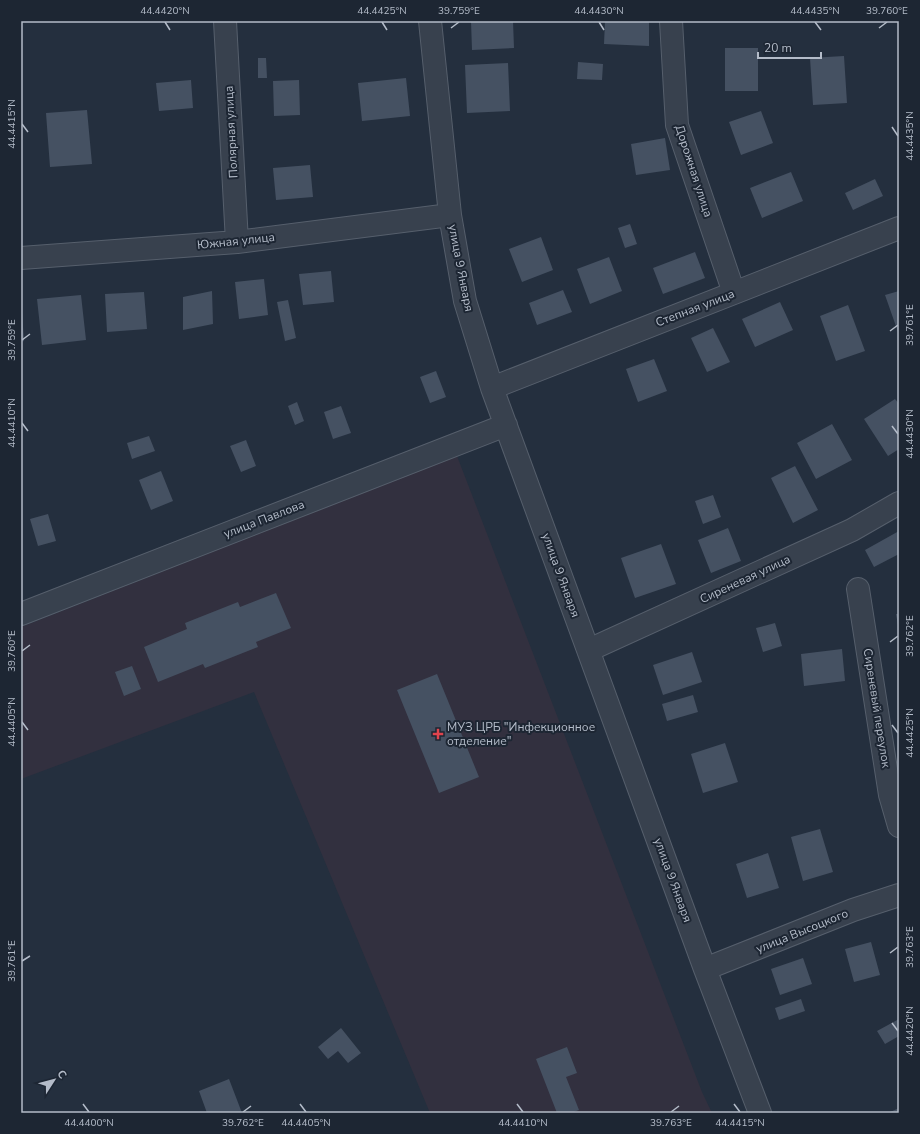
<svg xmlns="http://www.w3.org/2000/svg" width="920" height="1134" viewBox="0 0 920 1134" font-family="'Nunito Sans',sans-serif">
<style>
.medical{fill:#32303f}
.building{fill:#455162}
.lines{fill:none;stroke-linecap:round;stroke-linejoin:round}
.minor-casing{stroke:#565f6c;stroke-width:24}
.minor{stroke:#38414e;stroke-width:22}
.ticks{fill:none;stroke:#b4bcc9;stroke-width:1.5}
.health-dot{fill:#e0444e;stroke:#1d2633;stroke-width:1.5}
.labels{text-anchor:middle;dominant-baseline:central;stroke-width:4;stroke-linejoin:round;paint-order:stroke}
.street-label{font-size:12px;fill:#b4bcc9;stroke:#1d2633}
.poi-label{font-size:12px;fill:#b4bcc9;stroke:#1d2633;text-anchor:start}
.neatline{fill:none;stroke:#b4bcc9;stroke-width:1.5}
.ticks-label{font-size:10px;text-anchor:middle;fill:#b4bcc9}
</style>
<rect width="100%" height="100%" fill="#242f3e"/>
<path class="medical" d="M457 456 702 1092 712 1113H430L254 692 21 779V627Z"/>
<path class="building" d="M471 21H513L514 48 472 50Z
M605 21H649V46L604 44Z
M725 48H758V91H725Z
M844 56 847 103 813 105 810 58Z
M258 58H266L267 78H258Z
M578 62 603 64 602 80 577 79Z
M508 63 510 111 467 113 465 65Z
M406 78 410 116 362 121 358 83Z
M191 80 193 108 159 111 156 83Z
M299 80 300 115 274 116 273 81Z
M87 110 92 164 50 167 46 113Z
M761 111 773 143 741 155 729 122Z
M665 138 670 170 636 175 631 144Z
M310 165 313 197 276 200 273 168Z
M791 172 803 201 762 218 750 188Z
M875 179 883 196 853 210 845 193Z
M630 224 637 244 625 248 618 228Z
M541 237 553 270 522 282 509 249Z
M695 252 705 278 663 294 653 268Z
M609 257 622 291 590 304 577 269Z
M331 271 334 302 303 305 299 274Z
M264 279 268 315 239 319 235 282Z
M563 290 572 312 537 325 529 303Z
M212 291 213 324 183 330V297Z
M899 291V332H898L885 295Z
M144 292 147 329 107 332 105 294Z
M81 295 86 340 42 345 37 299Z
M288 300 296 338 285 341 277 302Z
M780 302 793 330 755 347 742 319Z
M848 305 865 351 836 361 820 316Z
M21 313H22L24 341 21 342Z
M713 328 730 362 707 372 691 338Z
M654 359 667 391 638 402 626 369Z
M436 371 446 397 430 403 420 377Z
M895 399 899 404V449L888 456 864 419Z
M297 402 304 421 295 425 288 406Z
M341 406 351 433 333 439 324 412Z
M832 424 852 460 816 479 797 443Z
M149 436 155 451 132 459 127 443Z
M246 440 256 466 241 472 230 446Z
M795 466 818 510 793 523 771 478Z
M161 471 173 501 151 510 139 480Z
M713 495 721 517 703 524 695 501Z
M48 514 56 541 38 546 30 519Z
M728 528 741 561 711 573 698 540Z
M899 531V554L874 567 865 550Z
M661 544 676 584 635 598 621 558Z
M276 593 291 628 256 642 258 647 205 668 203 664 158 682 144 647 187 629 185 623 238 602 240 607Z
M896 614H899V625H898Z
M775 623 782 646 763 652 756 628Z
M842 649 845 681 804 686 801 654Z
M692 652 702 682 663 695 653 665Z
M132 666 141 689 124 696 115 672Z
M437 674 479 777 439 793 397 690Z
M693 695 698 712 667 721 662 704Z
M725 743 738 782 703 793 691 754Z
M820 829 833 872 803 881 791 837Z
M768 853 779 888 747 898 736 864Z
M871 942 880 975 854 982 845 949Z
M803 958 812 984 780 995 771 969Z
M801 999 805 1011 779 1020 775 1008Z
M899 1019V1036L885 1044 877 1031Z
M341 1028 361 1053 348 1063 338 1051 328 1059 318 1047Z
M567 1047 577 1073 566 1077 579 1110 571 1113H557L536 1059Z
M229 1079 242 1113H207L199 1091Z
M899 1108V1113H888Z"/>
<g class="lines">
<g class="minor-casing">
<path id="minor" d="M225 21 237 242
M430 21 450 215 465 301 492 388 705 969 760 1113
M671 21 677 125 734 293
M21 258 237 242 450 215
M492 388 899 228
M858 589 890 795 899 826
M21 614 506 425
M589 650 852 530 899 503
M705 969 853 910 899 895"/>
</g>
<use href="#minor" class="minor"/>
</g>
<path class="ticks" d="M165 22 170 30M382 22 387 30M599 22 604 30M815 22 821 30M451 28 459 22M879 28 887 22M22 124 28 132M892 127 898 136M890 331 898 325M22 340 30 334M22 423 28 431M892 426 898 434M890 642 898 636M22 651 30 645M22 722 28 730M892 725 898 733M890 953 898 947M22 961 30 956M892 1023 898 1031M83 1104 89 1112M300 1104 306 1112M517 1104 523 1112M734 1104 740 1112M243 1112 251 1106M671 1112 679 1106"/>
<path class="health-dot" d="M436 728h4v4h4v4h-4v4h-4v-4h-4v-4h4z"/>
<g class="labels">
<g class="street-label">
<text transform="translate(231 132) rotate(-93)">Полярная улица</text>
<text transform="translate(694 171) rotate(72)">Дорожная улица</text>
<text transform="translate(236 241) rotate(-6)">Южная улица</text>
<text transform="translate(461 268) rotate(79)">улица 9 Января</text>
<text transform="translate(695 308) rotate(-21)">Степная улица</text>
<text transform="translate(264 519) rotate(-21)">улица Павлова</text>
<text transform="translate(561 575) rotate(70)">улица 9 Января</text>
<text transform="translate(745 579) rotate(-25)">Сиреневая улица</text>
<text transform="translate(877 708) rotate(81)">Сиреневый переулок</text>
<text transform="translate(673 880) rotate(70)">улица 9 Января</text>
<text transform="translate(802 931) rotate(-22)">улица Высоцкого</text>
</g>
<g class="poi-label">
<text x="447" y="727">МУЗ ЦРБ "Инфекционное<tspan x="447" dy="14">отделение"</tspan></text>
</g>
</g>
<rect width="920" height="1134" fill="none" stroke="#1d2633" stroke-width="44"/>
<g transform="translate(54 1080) rotate(54)" stroke="#1d2633" stroke-width="3" paint-order="stroke">
<path d="M0-3L7 15L0 10L-7 15Z" fill="#b4bcc9"/>
<text y="-6" font-size="11" font-weight="bold" text-anchor="middle" fill="#b4bcc9">С</text>
</g>
<path d="M758 52v6h63v-6" fill="none" stroke="#b4bcc9" stroke-width="2"/>
<text x="764" y="52" font-size="12" fill="#b4bcc9" stroke="#1d2633" stroke-width="3" paint-order="stroke">20 m</text>
<rect x="22" y="22" width="876" height="1090" class="neatline"/>
<g class="ticks-label">
<text x="165" y="14">44.4420°N</text>
<text x="382" y="14">44.4425°N</text>
<text x="459" y="14">39.759°E</text>
<text x="599" y="14">44.4430°N</text>
<text x="815" y="14">44.4435°N</text>
<text x="887" y="14">39.760°E</text>
<text transform="translate(11 124) rotate(-90)" y="4">44.4415°N</text>
<text transform="translate(909 136) rotate(-90)" y="4">44.4435°N</text>
<text transform="translate(909 325) rotate(-90)" y="4">39.761°E</text>
<text transform="translate(11 340) rotate(-90)" y="4">39.759°E</text>
<text transform="translate(11 423) rotate(-90)" y="4">44.4410°N</text>
<text transform="translate(909 434) rotate(-90)" y="4">44.4430°N</text>
<text transform="translate(909 636) rotate(-90)" y="4">39.762°E</text>
<text transform="translate(11 651) rotate(-90)" y="4">39.760°E</text>
<text transform="translate(11 722) rotate(-90)" y="4">44.4405°N</text>
<text transform="translate(909 733) rotate(-90)" y="4">44.4425°N</text>
<text transform="translate(909 947) rotate(-90)" y="4">39.763°E</text>
<text transform="translate(11 961) rotate(-90)" y="4">39.761°E</text>
<text transform="translate(909 1031) rotate(-90)" y="4">44.4420°N</text>
<text x="89" y="1126">44.4400°N</text>
<text x="243" y="1126">39.762°E</text>
<text x="306" y="1126">44.4405°N</text>
<text x="523" y="1126">44.4410°N</text>
<text x="671" y="1126">39.763°E</text>
<text x="740" y="1126">44.4415°N</text>
</g>
</svg>
